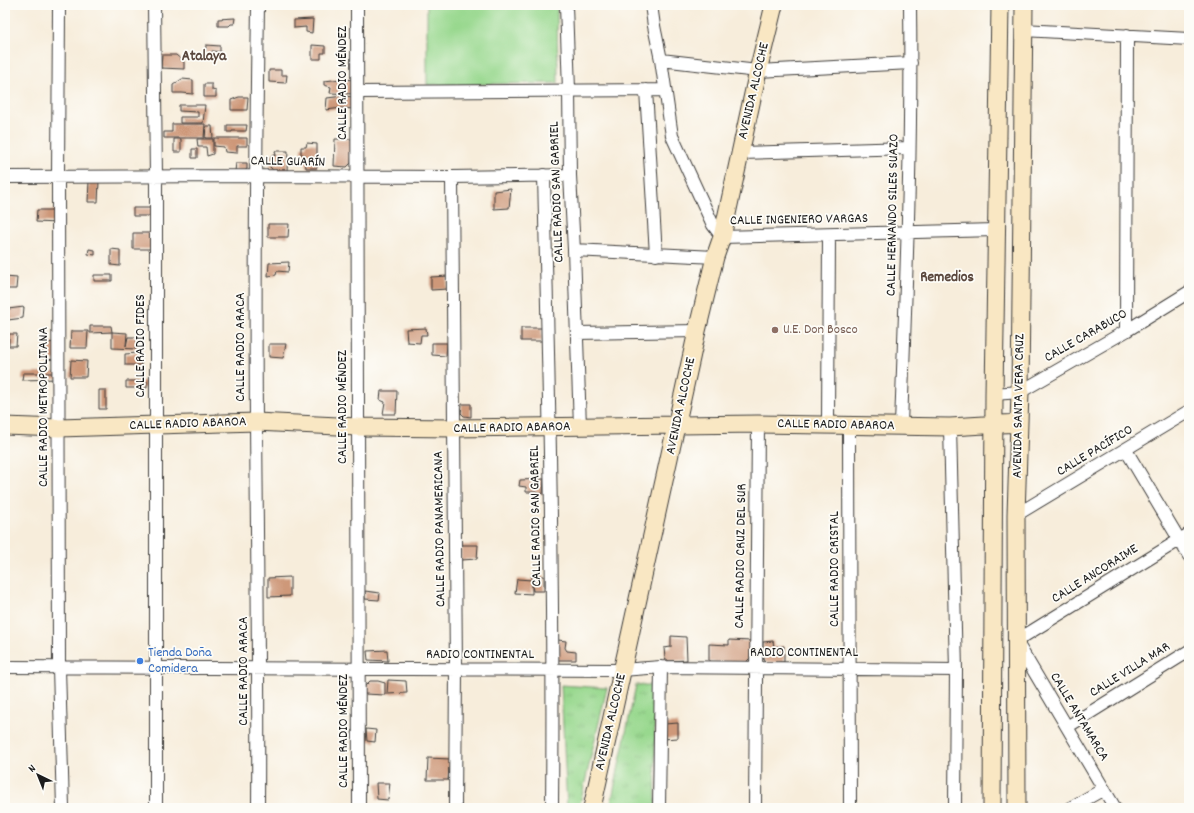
<svg xmlns="http://www.w3.org/2000/svg" width="1194" height="813" viewBox="0 0 1194 813" font-family="Dekko,sans-serif">
<style>
.grass{fill:url(#grass-tufts);stroke:#5a7a55}
.pitch{fill:#98d88e;stroke:#5a7a55}
.building{fill:#ce9879}
.lines{fill:none;stroke-linecap:round;stroke-linejoin:round}
.street-casing{stroke:#3d3b39;stroke-width:14}
.secondary-casing{stroke:#3d3b39;stroke-width:19}
.street{stroke:#fff;stroke-width:12}
.secondary{stroke:#f9e7c3;stroke-width:17}
.education-dot{fill:#8d6e63;stroke:#fdfcf7;stroke-width:1.5}
.shop-dot{fill:#3f7fe0;stroke:#fdfcf7;stroke-width:1.5}
.labels{text-anchor:middle;dominant-baseline:central;stroke-width:3.5;stroke-linejoin:round;paint-order:stroke}
.street-label{font-size:14px;fill:#1c1c1c;stroke:#fdfcf7}
.education-label{font-size:14px;fill:#785e54;stroke:#fdfcf7;text-anchor:start}
.shop-label{font-size:14px;fill:#366cbe;stroke:#fdfcf7;text-anchor:start}
.neighbourhood-label{font-size:15px;font-weight:bold;fill:#5a473d;stroke:#fdfcf7}
</style>
<defs>
<pattern id="grass-tufts" width="24" height="20" patternUnits="userSpaceOnUse"><rect width="24" height="20" fill="#98d88e"/><path d="M3 7l-1-3M5 7V3M7 7l1-3M15 17l-1-3M17 17v-4M19 17l1-3" fill="none" stroke="#82b97a"/></pattern>
</defs>
<rect width="100%" height="100%" fill="#fdfcf7"/>
<filter id="ink" filterUnits="userSpaceOnUse"><feTurbulence type="fractalNoise" baseFrequency=".025" numOctaves="2"/><feDisplacementMap in="SourceGraphic" scale="8" xChannelSelector="R" yChannelSelector="G"/><feConvolveMatrix kernelMatrix="1 2 1 2 8 2 1 2 1" color-interpolation-filters="sRGB"/></filter>
<filter id="wash" filterUnits="userSpaceOnUse"><feTurbulence type="fractalNoise" baseFrequency=".012" numOctaves="4" result="noise"/><feDisplacementMap in="SourceGraphic" scale="16" xChannelSelector="R" yChannelSelector="G"/><feGaussianBlur stdDeviation="0.9" result="paint"/><feColorMatrix in="noise" values="0 0 0 0 0 0 0 0 0 0 0 0 0 0 0 0 0 1.4 0 .05"/><feComposite in="paint" operator="in"/></filter>
<g filter="url(#wash)">
<rect width="100%" height="100%" fill="#f7eddb"/>
<path class="grass" d="M561 685 607 688 579 808H567Z
M636 685H654L656 808H610Z"/>
<path class="pitch" d="M427 5H557L558 83 427 85Z"/>
<g id="blocks">
<path class="building" d="M235 18 234 24H231L229 26H218V19Z
M313 19 312 33 306 32V27L294 28V20Z
M206 45 220 46V52L212 51 211 59 205 58Z
M312 45 325 46V53H321V59H312Z
M162 55H176L184 62V69L161 68Z
M269 70H281V75H287L286 83 269 82Z
M182 79 193 80V94L182 93H173V85Z
M342 79 354 80 353 94 330 93 331 87 324 85V81Z
M204 84H212V90L216 91V97H204Z
M343 96 354 97 353 109 342 108 326 110 327 98Z
M239 97H248L247 110H231V100Z
M179 105H205L203 123H180V117H198V112L179 111Z
M172 124H205L204 138H164V132H172Z
M227 125H247L246 131H232V132H227Z
M206 126H212L213 138H205Z
M214 138H247V146H237V153L225 152 224 147 214 146Z
M174 139H181V152H174Z
M197 139H213V154L207 156 206 147H198Z
M335 139H353L351 163 347 167 334 166Z
M307 143 317 144V168H306L305 155 301 154V147H306Z
M192 149H197V158H192Z
M275 151H288L287 171 273 170 270 167 271 156 276 155Z
M236 163H247V169L244 171H235Z
M89 181H99L98 202H88Z
M511 189 509 208 494 209V191Z
M133 208H153V216H133Z
M37 210H57V223L36 222Z
M268 224H289L288 237H268Z
M133 233H153V249H133Z
M89 249 95 250V255L88 254Z
M111 249 120 250V266L111 265Z
M289 262 288 272 277 271 276 275 268 276 269 263Z
M94 275H112V281H94Z
M448 276 447 289 431 290V277Z
M5 277 17 278 16 289H5Z
M24 307 23 318 8 320V309Z
M90 326H111L112 332 127 333 126 346 128 337H137V349L112 348V332L90 333Z
M426 328 427 335H421L420 343 407 342 406 329Z
M521 328H542V341H521Z
M71 331H88L87 348H70Z
M9 334H17L16 346H9Z
M59 342V360L44 359V343Z
M432 343H447L446 356 432 355Z
M269 344H286L283 358 269 357Z
M138 353V355H140L141 365H125V354Z
M71 360 87 361 86 377H70Z
M23 373H58V379L22 380Z
M126 381H147V388H126Z
M99 390H106V409H99Z
M381 391H397L396 414H383L385 402 380 400Z
M462 404H471V417L464 416 461 413Z
M544 479 543 494 537 493 536 492H526V487L519 486 520 480Z
M461 545H478L477 559 461 560Z
M532 576H544V591H533L532 583V594L515 593 517 579 532 580Z
M290 577V596L268 597V578Z
M365 591 380 593 379 600 365 599Z
M671 636 686 637 687 660 669 661 665 658 664 648 671 647Z
M558 640 566 641 565 648 567 651 576 652V660H558Z
M729 640 751 641 750 658 746 662H709V644L729 645Z
M773 641 774 647 784 646V662L767 663 764 660 763 658V642Z
M387 650 388 661 368 660 367 651Z
M388 680 406 681 407 693 387 694Z
M370 681H378L385 683V695L365 694 363 691 365 686Z
M678 723V738L663 739 664 724Z
M366 729 376 730 375 742 367 741Z
M428 758 450 759 448 780H427Z
M376 783H390L388 800 377 799Z"/>
</g>
</g>
<g filter="url(#ink)">
<use href="#blocks" fill-opacity="0" stroke="#3d3b39" stroke-width="1"/>
<g class="lines">
<g class="street-casing">
<path id="street" d="M59 5 58 177 59 668 63 808
M154 5 156 177V808
M258 5C256 144 255 282 256 421 257 550 259 679 258 808
M357 5 359 808
M566 5 569 90 570 175 574 250 580 427
M651 5 654 26 661 60 672 136 713 225 722 237 996 230
M1023 30 1189 39
M661 60 758 71 911 63
M646 90 656 255
M358 92 665 90
M740 153 909 148
M544 175C549 386 554 597 552 808
M5 177 255 176 452 177 570 175
M452 177 456 670 455 808
M574 250 715 257
M1126 331 1127 35
M577 333 697 331
M994 394 1020 392 1126 331 1189 292
M828 425 829 235
M901 425C906 285 912 145 910 5
M849 426 850 808
M950 427 956 670 955 808
M1126 450 1189 556
M1016 515 1189 411
M5 667 622 670 661 667 956 670
M1067 727 1189 651
M659 808 661 667
M755 808 758 424
M1070 808 1104 789
M1115 808 1016 641 1189 534"/>
</g>
<g class="secondary-casing">
<path id="secondary" d="M5 426 59 428 256 422 358 427 454 428 758 424 950 427 1019 423
M592 808 697 331 715 257 722 237 758 71 774 5
M992 808 994 394 1000 5
M1017 808 1016 515 1020 392 1024 5"/>
</g>
<use href="#street" class="street"/>
<use href="#secondary" class="secondary"/>
</g>
</g>
<circle class="education-dot" cx="775" cy="330" r="4"/>
<circle class="shop-dot" cx="140" cy="661" r="4"/>
<g class="labels">
<g class="street-label">
<text transform="translate(343 83) rotate(-90)">CALLE RADIO MÉNDEZ</text>
<text transform="translate(754 91) rotate(-77)">AVENIDA ALCOCHE</text>
<text transform="translate(288 162) rotate(1)">CALLE GUARÍN</text>
<text transform="translate(557 192) rotate(-92)">CALLE RADIO SAN GABRIEL</text>
<text transform="translate(893 215) rotate(-89)">CALLE HERNANDO SILES SUAZO</text>
<text transform="translate(799 220) rotate(-1)">CALLE INGENIERO VARGAS</text>
<text transform="translate(1086 336) rotate(-30)">CALLE CARABUCO</text>
<text transform="translate(141 346) rotate(-90)">CALLE RADIO FIDES</text>
<text transform="translate(241 347) rotate(-90)">CALLE RADIO ARACA</text>
<text transform="translate(681 406) rotate(-78)">AVENIDA ALCOCHE</text>
<text transform="translate(1019 406) rotate(-89)">AVENIDA SANTA VERA CRUZ</text>
<text transform="translate(44 407) rotate(-90)">CALLE RADIO METROPOLITANA</text>
<text transform="translate(343 407) rotate(-90)">CALLE RADIO MÉNDEZ</text>
<text transform="translate(188 424) rotate(-2)">CALLE RADIO ABAROA</text>
<text transform="translate(836 425) rotate(1)">CALLE RADIO ABAROA</text>
<text transform="translate(512 428) rotate(-1)">CALLE RADIO ABAROA</text>
<text transform="translate(1095 451) rotate(-31)">CALLE PACÍFICO</text>
<text transform="translate(536 516) rotate(-91)">CALLE RADIO SAN GABRIEL</text>
<text transform="translate(440 529) rotate(-91)">CALLE RADIO PANAMERICANA</text>
<text transform="translate(741 556) rotate(-89)">CALLE RADIO CRUZ DEL SUR</text>
<text transform="translate(835 569) rotate(-90)">CALLE RADIO CRISTAL</text>
<text transform="translate(1095 574) rotate(-32)">CALLE ANCORAIME</text>
<text x="804" y="653">RADIO CONTINENTAL</text>
<text x="480" y="655">RADIO CONTINENTAL</text>
<text transform="translate(1130 670) rotate(-32)">CALLE VILLA MAR</text>
<text transform="translate(244 671) rotate(-90)">CALLE RADIO ARACA</text>
<text transform="translate(1079 717) rotate(59)">CALLE ANTAMARCA</text>
<text transform="translate(611 722) rotate(-77)">AVENIDA ALCOCHE</text>
<text transform="translate(344 731) rotate(-90)">CALLE RADIO MÉNDEZ</text>
</g>
<g class="education-label">
<text x="783" y="330">U.E. Don Bosco</text>
</g>
<g class="shop-label">
<text x="148" y="653">Tienda Doña<tspan x="148" dy="16">Comidera</tspan></text>
</g>
<g class="neighbourhood-label">
<text x="204" y="57">Atalaya</text>
<text x="947" y="278">Remedios</text>
</g>
</g>
<rect width="1194" height="813" fill="none" stroke="#fdfcf7" stroke-width="20"/>
<g transform="translate(38 775) rotate(317)" stroke="#fdfcf7" stroke-width="3" paint-order="stroke">
<path d="M0-3L7 15L0 10L-7 15Z" fill="#1c1c1c"/>
<text y="-6" font-size="11" font-weight="bold" text-anchor="middle" fill="#1c1c1c">N</text>
</g>
</svg>
